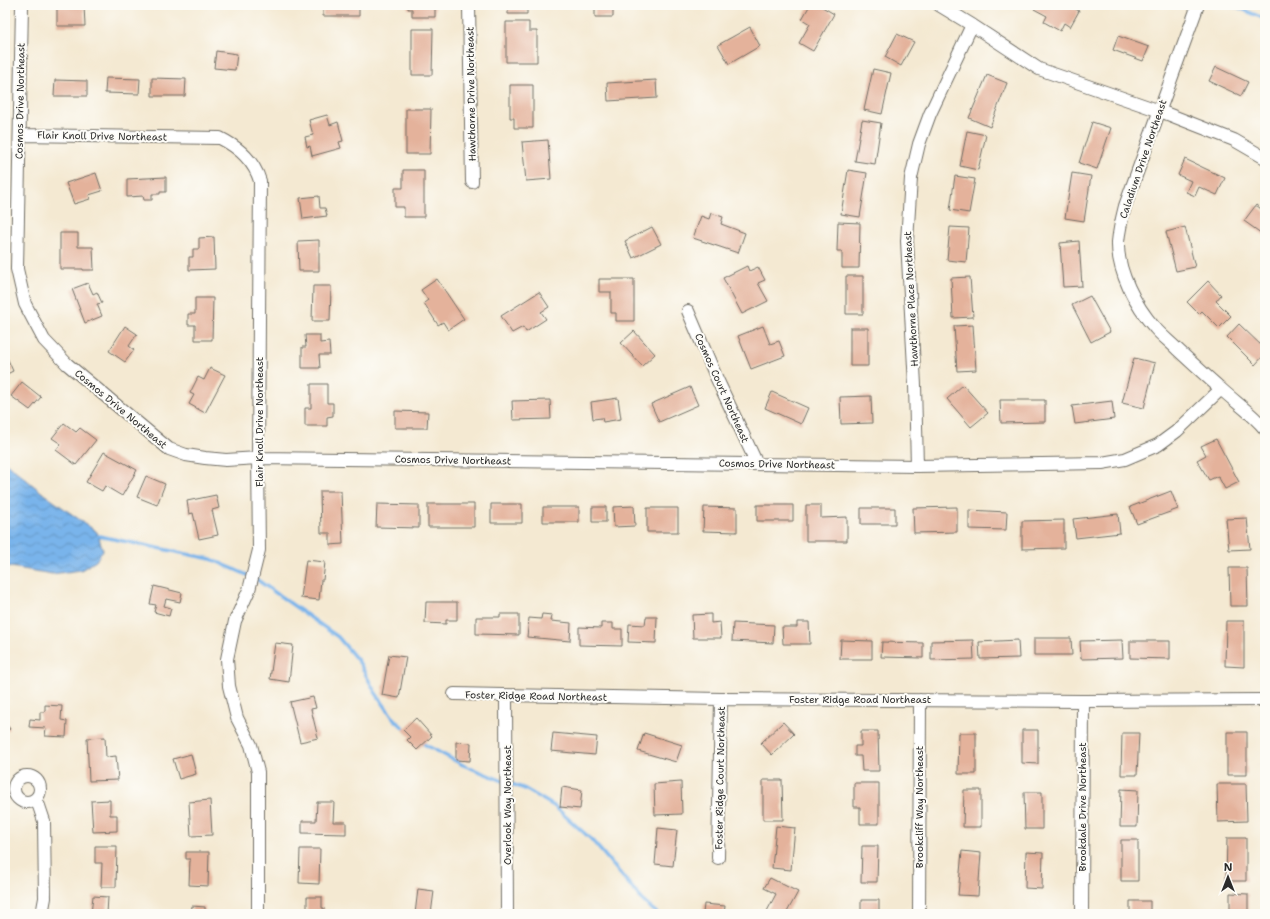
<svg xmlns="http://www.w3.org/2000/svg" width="1270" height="919" viewBox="0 0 1270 919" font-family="'Shantell Sans',sans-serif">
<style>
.water{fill:url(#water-waves);stroke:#52708b}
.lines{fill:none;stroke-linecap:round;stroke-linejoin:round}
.stream{stroke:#79b4eb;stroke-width:3.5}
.building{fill:#e4b29b}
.minor-casing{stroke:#716e65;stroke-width:14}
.minor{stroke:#fff;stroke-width:12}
.labels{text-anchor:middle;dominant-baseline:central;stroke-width:4;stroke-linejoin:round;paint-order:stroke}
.street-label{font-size:10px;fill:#2b2b2b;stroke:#fdfcf7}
</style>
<defs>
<pattern id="water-waves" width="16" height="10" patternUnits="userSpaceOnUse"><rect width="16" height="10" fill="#79b4eb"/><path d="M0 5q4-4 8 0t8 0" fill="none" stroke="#6393bf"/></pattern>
</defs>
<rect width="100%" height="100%" fill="#fdfcf7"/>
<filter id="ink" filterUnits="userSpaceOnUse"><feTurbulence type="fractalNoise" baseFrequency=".025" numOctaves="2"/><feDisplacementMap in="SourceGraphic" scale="8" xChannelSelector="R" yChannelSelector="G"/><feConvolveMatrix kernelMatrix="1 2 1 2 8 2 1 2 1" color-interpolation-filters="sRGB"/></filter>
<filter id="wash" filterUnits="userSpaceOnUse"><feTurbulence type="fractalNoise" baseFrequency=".012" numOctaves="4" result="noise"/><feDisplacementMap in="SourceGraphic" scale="16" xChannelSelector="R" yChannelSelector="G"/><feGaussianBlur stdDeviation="0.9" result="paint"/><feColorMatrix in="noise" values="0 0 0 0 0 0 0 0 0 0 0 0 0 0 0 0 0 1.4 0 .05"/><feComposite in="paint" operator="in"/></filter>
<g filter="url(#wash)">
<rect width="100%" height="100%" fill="#f4e9d2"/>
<path class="water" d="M5 462 45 495 97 532 103 550 96 561 81 570 52 574 5 566Z"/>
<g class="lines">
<path class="stream" d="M1223 5 1237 7 1265 19
M99 536 211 559 256 579 338 637 359 662 375 692 394 719 408 732
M420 742 463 765 503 781
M509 783 525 789 554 806 591 839 645 903 658 914"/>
</g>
<g id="blocks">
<path class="building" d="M57 5H84L85 26H57Z
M323 5H359V16H323Z
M408 5H435V17H412V9H408Z
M508 5H527V14H508Z
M595 5H613V17H595Z
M810 5H819L834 14 813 51 799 43 810 24 802 19Z
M1036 5H1073L1072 7 1079 11 1070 27 1064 23 1060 31 1044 22 1047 16 1034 9Z
M506 22H529V31H537V62H506Z
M750 27 760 46 729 64 718 45Z
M412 29H433L432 75H412Z
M897 34 914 42 901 66 885 57Z
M1118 36 1149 47 1143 61 1113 50Z
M216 51 237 54 235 70 214 68Z
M1216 67 1248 82 1241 96 1209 81Z
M873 69 891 73 882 114 864 110Z
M987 75 1007 83 990 127 969 118Z
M106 78 140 79 139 94 105 93Z
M152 78 186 79 185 96H152Z
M55 80 87 81V96H54Z
M656 80 657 98 608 101 607 83Z
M510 85H533V128H514V118H510Z
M406 109H431L430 154H406Z
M327 115 330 125 338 122 343 141 339 142 341 148 312 156 310 146 307 147 305 137 313 135 309 120Z
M862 120 881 123 875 164 855 161Z
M1092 122 1111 128 1097 169 1079 163Z
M967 131 986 135 978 170 960 166Z
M548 140 551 179 526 181 522 142Z
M1185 159 1225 178 1217 195 1199 187 1195 196 1186 192 1191 181 1178 175Z
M403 170H424V217H404V207H395V188H403Z
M848 170 867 173 860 217 841 214Z
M96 173 102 191 89 195 90 199 74 204 66 183Z
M1072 173 1091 176 1084 221 1065 218Z
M955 176 975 179 969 213 950 210Z
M166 177V192H160V194H152V200H144L143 196 127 197V179Z
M319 196 320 208H325L327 216 303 219 300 198Z
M1256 205 1265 212V236L1244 221Z
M711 213 723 217 721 224 745 233 738 253 693 238 701 216 709 219Z
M838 222 860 223 859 268H842V251H837Z
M652 227 661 244 633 258 625 241Z
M950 227 969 228 966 262 947 260Z
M1185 227 1195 267 1176 271 1166 232Z
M60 233H78V247H93L94 270H83V269H60Z
M214 237 215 269 189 270V257H193V249H199V238Z
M319 240V271H299L298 241Z
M1079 241 1082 286 1063 287 1060 243Z
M747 266 749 271 758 267 765 280 758 283 768 301 742 314 723 278Z
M846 276H863V314H846Z
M970 277 973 317 953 318 951 278Z
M437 279 464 319 448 330 443 322 438 325 424 303 428 300 421 290Z
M599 279H634V321H616V313H611V292H599Z
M1208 281 1221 295 1216 301 1231 316 1219 328 1202 311 1199 314 1187 302Z
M88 283 93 294 97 292 102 303 97 304 102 316 85 323 72 289Z
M313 286H331L330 321H312Z
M539 292 549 307 541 312 546 319 526 332 523 327 512 333 501 316Z
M1090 296 1110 332 1091 342 1072 305Z
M195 298H213L212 340H195V325H188V314H195Z
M1239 324 1265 349V354L1255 365 1227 337Z
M973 325 976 370 957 371 954 326Z
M125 326 137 334 129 346 134 350 125 362 109 351Z
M763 326 770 344 779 341 785 356 751 369 738 336Z
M850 328H868V366H850Z
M634 331 655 354 642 366 621 343Z
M305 335H320V343L329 342 330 355H319L320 368H302V347H306Z
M5 353 13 371 5 375Z
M1134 358 1155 363 1144 408 1122 403Z
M210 368 225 375 205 413 189 404 194 395 190 393 198 377 204 380Z
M22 382 41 397 30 410 11 396Z
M311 384H327V403H333V416L327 417V426H305V408H311Z
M963 385 988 413 971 427 947 399Z
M690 387 698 405 659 422 651 404Z
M772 392 808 408 801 424 765 408Z
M871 396 872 423 841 424 840 397Z
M618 398 621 419 603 422 602 418 593 419 591 402Z
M550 400 551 419 513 420 512 401Z
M1000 400H1045V422L1001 423Z
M1112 401 1114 419 1075 424 1072 406Z
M395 411 428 412 427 428H395Z
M64 423 76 432 80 428 96 440 76 465 56 450 61 444 52 438Z
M1216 439 1239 482 1225 489 1218 476 1209 480 1197 460 1206 455 1201 446Z
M104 452 137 470 122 496 105 486 102 491 86 482Z
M146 476 165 484 157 505 137 497Z
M320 491H341L343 544 330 545V533H321Z
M1171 491 1178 509 1137 524 1130 507Z
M216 495 219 508 212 510 218 535 199 539 193 513 189 514 187 501Z
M377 504 419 505V528L376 527Z
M428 504H474V527H428Z
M491 504H522V523H491Z
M757 505H793V521H757Z
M806 505H821V518L847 517V541H806Z
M634 506 635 526 614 527 613 507Z
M543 507H579V522H543Z
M592 507H606V522H592Z
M704 507 737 508V532L703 531Z
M957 507V532L914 533 913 508Z
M647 508H678V532H647Z
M861 508H895V524H861Z
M969 510 1007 512 1006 530 969 529Z
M1118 514 1120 533 1076 538 1073 519Z
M1247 518 1250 549 1229 550 1226 519Z
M1064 520V548L1022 549V521Z
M306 560 325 562 323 580H321L319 600 301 598Z
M1229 568H1247L1248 606H1230Z
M154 586 182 593 180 602 166 599 164 606 171 608 169 616 154 612 156 605 150 604Z
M426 602H457V620H446V624L425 623Z
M500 614H519V635L476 634V617H500Z
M542 614 552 615 551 621 571 623 570 641 527 637 529 618 541 619Z
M711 614V623L720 622 721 638H693L692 615Z
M646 617H657L656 643 628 642 629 624 645 625Z
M1226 621H1244V667L1225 666Z
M797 622H809L810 644H783L782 627H797Z
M601 623H613V629H622V646L579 645V627L601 628Z
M733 623 774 625 773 643 732 641Z
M1034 638H1071L1072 655H1034Z
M841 640 872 641V659H840Z
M973 640 974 659 931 660V641Z
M1018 640 1019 658 980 659 979 642Z
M1122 640 1123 658 1081 659 1080 641Z
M1130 641H1170V659L1130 658Z
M882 642 923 643V658L881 657Z
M275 643 293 645 289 682 270 679Z
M389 655 406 657 399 698 382 695Z
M313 697 316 708 311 709 318 738 300 742 290 702Z
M45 705 62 706 61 720 67 721 66 737 45 736 46 728 29 727 30 719 40 720V712H45Z
M416 718 432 736 417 750 407 740 410 737 403 730Z
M5 722 10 729 5 732Z
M783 722 794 734 772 755 761 743Z
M1022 730H1038V764L1022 763Z
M861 731H878L879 771H862L861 756H855V746H861Z
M1227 732H1247V775H1227Z
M553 733 597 737 595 755 551 751Z
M644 733 682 745 676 762 638 751Z
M959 733H976V774H958Z
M1122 733H1139L1137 775H1121Z
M105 737 106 757 116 756 118 780 89 781 87 738Z
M456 742 471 743 470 761 456 760Z
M191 754 196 774 179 779 173 759Z
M763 780H782L783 820H763Z
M681 782 682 814 655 815 654 784Z
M854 783H879V824H860V807H854Z
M1217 784H1246L1247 821 1218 822Z
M562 787 582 790 580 809 560 807Z
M1121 789 1138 790 1137 827H1120Z
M964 790H981V827H963Z
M1024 792H1042V829H1025Z
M110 800V815H117V831L93 832 91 801Z
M210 800 212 835 191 836 189 802Z
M317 802H334L333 822H346V834L302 833V821H316Z
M776 826 795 828 791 870 772 868Z
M658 828 677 830 673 866 655 864Z
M1227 838H1246V881H1226Z
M1121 840H1138V881H1121Z
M95 846H117L116 887H101L102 863H95Z
M862 846H878L877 882H861Z
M300 849H320L319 884 299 883Z
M962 851 981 853 978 896 958 895Z
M186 852H209L208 886 189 885 190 859H186Z
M1026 852 1043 853 1042 889 1025 888Z
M770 878 798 892 786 914H768L766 913 776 894 764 888Z
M418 889 434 891 431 914H415Z
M1230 893 1248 894V914H1230Z
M93 896 108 897 107 914H91Z
M307 897H322V908H324V914H307Z
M861 900H879V914H861Z
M1130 901H1150V914H1130Z
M704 904 725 906 724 914H703Z
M192 906 205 907V914H191Z"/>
</g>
</g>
<g filter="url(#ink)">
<use href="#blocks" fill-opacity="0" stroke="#716e65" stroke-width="1"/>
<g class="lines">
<g class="minor-casing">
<path id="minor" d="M22 5 17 269 25 304 44 340 67 364 169 449 186 455 205 458 226 460 258 458 917 466 1102 463 1125 459 1158 445 1177 431 1221 389
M469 5 472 182
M939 5 972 25 1039 69 1160 111 1234 140 1265 158
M1198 5 1125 206C1122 218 1119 230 1118 242 1117 271 1136 307 1155 328 1161 335 1170 342 1177 349 1191 362 1205 375 1220 388 1235 402 1252 413 1265 429
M20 135 220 138C238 147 254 161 260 181L258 458 259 550 249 590 235 621 227 659 229 686 237 718 251 745 258 772V914
M688 311 717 379 742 432 757 464
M917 466 915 385 907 241 911 178 919 144 930 114 972 25
M454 694 721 699 1083 701 1265 700
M506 696 507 914
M14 789a13 13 0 1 1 26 0a13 13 0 1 1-26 0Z
M34 800 39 806 44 821 45 898 42 914
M718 858 721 699
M919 914 920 700
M1082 914 1083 701"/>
</g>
<use href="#minor" class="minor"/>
</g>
</g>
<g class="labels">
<g class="street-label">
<text transform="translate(471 94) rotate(-91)">Hawthorne Drive Northeast</text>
<text transform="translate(20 101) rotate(-89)">Cosmos Drive Northeast</text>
<text transform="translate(102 136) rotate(1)">Flair Knoll Drive Northeast</text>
<text transform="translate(1143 159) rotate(-71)">Caladium Drive Northeast</text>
<text transform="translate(911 299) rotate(-93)">Hawthorne Place Northeast</text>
<text transform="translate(722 388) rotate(66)">Cosmos Court Northeast</text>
<text transform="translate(121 409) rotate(40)">Cosmos Drive Northeast</text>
<text transform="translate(259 422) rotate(-90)">Flair Knoll Drive Northeast</text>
<text transform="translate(453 460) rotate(1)">Cosmos Drive Northeast</text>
<text transform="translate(777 464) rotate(1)">Cosmos Drive Northeast</text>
<text transform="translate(536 696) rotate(1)">Foster Ridge Road Northeast</text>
<text x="860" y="699">Foster Ridge Road Northeast</text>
<text transform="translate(720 778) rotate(-89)">Foster Ridge Court Northeast</text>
<text transform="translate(507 805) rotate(-90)">Overlook Way Northeast</text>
<text transform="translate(919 807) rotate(-90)">Brookcliff Way Northeast</text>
<text transform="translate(1082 807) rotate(-90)">Brookdale Drive Northeast</text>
</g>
</g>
<rect width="1270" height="919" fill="none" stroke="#fdfcf7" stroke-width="20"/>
<g transform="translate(1228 877)" stroke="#fdfcf7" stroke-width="3" paint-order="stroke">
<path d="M0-3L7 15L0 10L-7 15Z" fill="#2b2b2b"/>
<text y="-6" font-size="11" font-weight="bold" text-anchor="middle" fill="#2b2b2b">N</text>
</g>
</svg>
